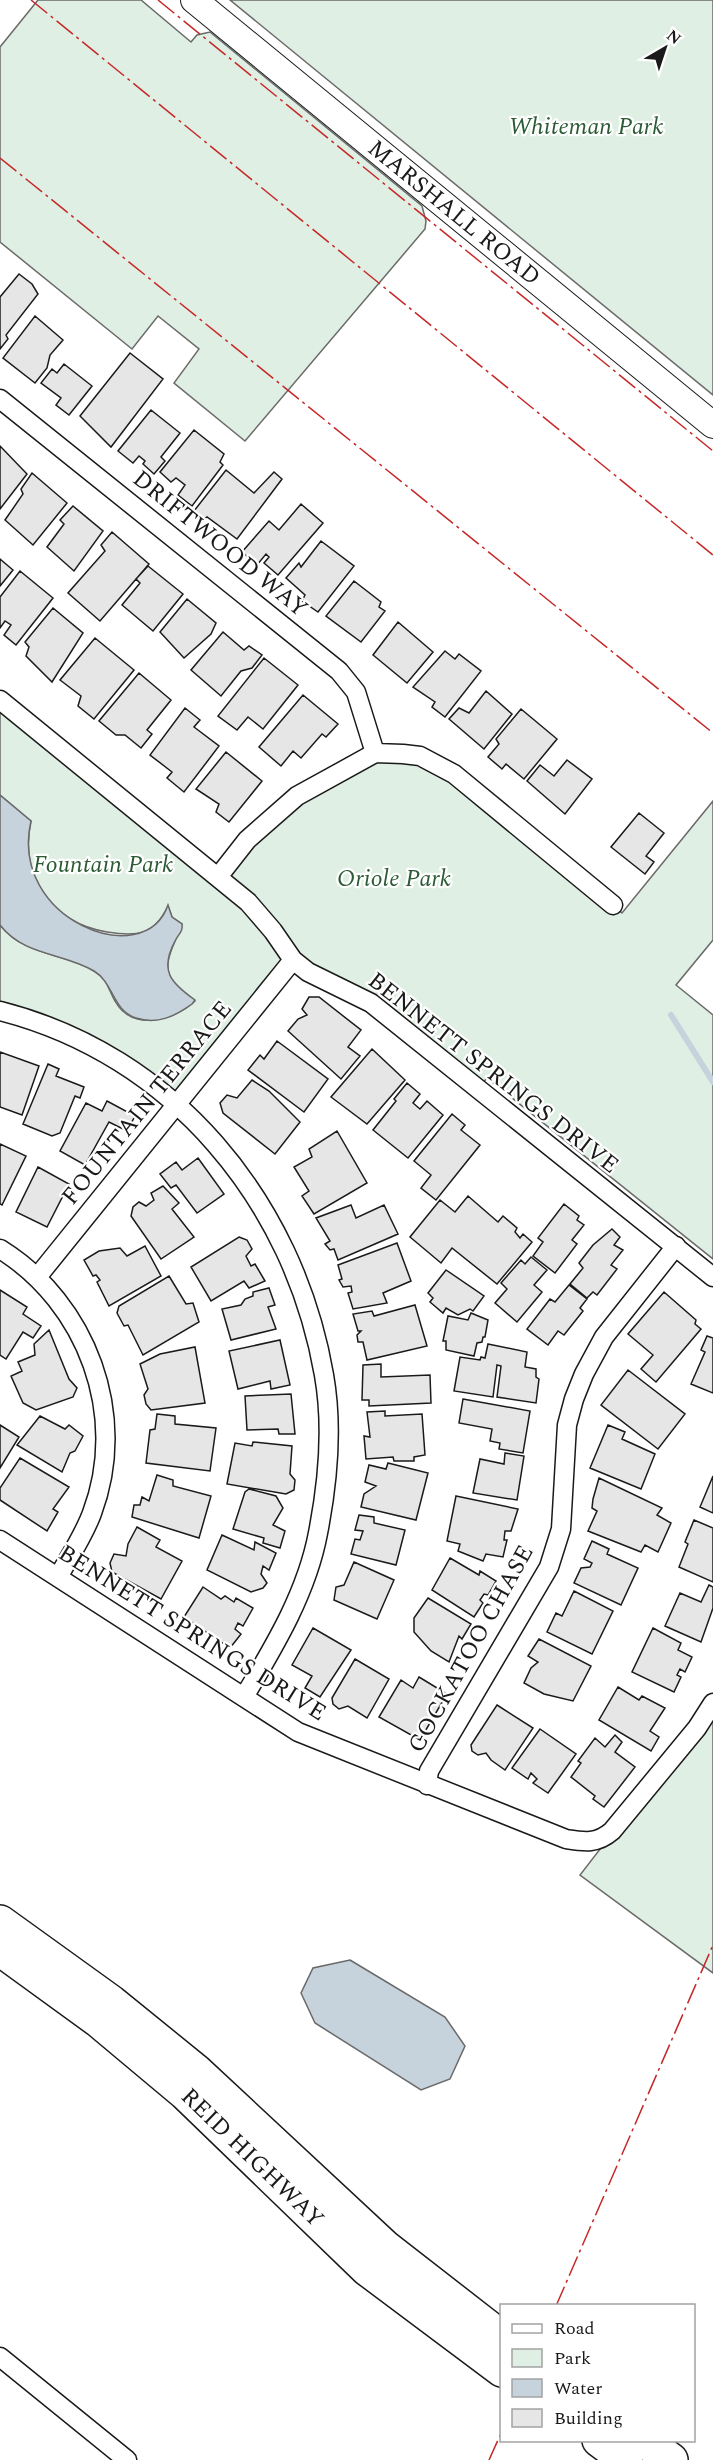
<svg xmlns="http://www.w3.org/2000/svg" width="713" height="2460" viewBox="0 0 713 2460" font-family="Spectral,serif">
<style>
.green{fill:#e0efe3;stroke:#6a6a6a;stroke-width:1.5}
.water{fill:#c6d2dc;stroke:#6a6a6a;stroke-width:1.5}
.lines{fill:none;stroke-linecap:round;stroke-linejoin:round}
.stream{stroke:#c6d2dc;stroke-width:6}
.building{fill:#e6e6e6;stroke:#1a1a1a;stroke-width:1.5}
.street-casing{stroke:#1a1a1a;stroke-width:21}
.secondary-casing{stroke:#1a1a1a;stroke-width:28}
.highway-casing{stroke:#1a1a1a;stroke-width:36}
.street{stroke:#fff;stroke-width:18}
.secondary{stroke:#fff;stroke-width:26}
.highway{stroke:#fff;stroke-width:33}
.power{stroke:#c62828;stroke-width:1.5;stroke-dasharray:21 4.5 3 4.5;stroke-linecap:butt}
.labels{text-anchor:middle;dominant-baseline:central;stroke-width:4.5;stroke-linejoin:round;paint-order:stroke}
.park-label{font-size:24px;font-style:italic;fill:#2b5a34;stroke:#fff}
.street-label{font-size:24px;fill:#1a1a1a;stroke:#fff}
</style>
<rect width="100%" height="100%" fill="#fff"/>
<path class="green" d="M38 0H141L191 42 197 35 210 32 422 206 426 221 425 229 245 441 174 383 199 349 158 316 132 349 0 242V47Z
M230 0H713V395Z
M0 700 218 877 247 840 344 768 403 754 470 786 622 913 713 801V940L676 985 713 1015V1259L487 1078 478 1089 371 1003 293 960 176 1105 144 1078 0 1011V925C25 956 63 953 94 971 107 978 108 989 115 1001 132 1032 174 1021 195 1001 189 996 181 992 176 986 157 966 176 944 182 924L172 917 168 906C154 935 138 937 107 932 52 923 19 876 31 821L0 795Z
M713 1703V1973L580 1875Z"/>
<path class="water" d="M0 795 31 821C8 920 145 973 168 905L172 917 182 924C183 932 179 933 175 941 159 971 171 983 195 1000L192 1004C175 1016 158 1025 136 1018 112 1010 114 983 94 971 63 952 25 957 0 925Z
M350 1960 445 2017 465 2046 450 2079 421 2090 315 2023 301 1993 313 1968Z"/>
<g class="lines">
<path class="stream" d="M671 1015 713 1082"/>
</g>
<path class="building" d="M19 274 32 284 38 294 6 335 8 339 0 349V297Z
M35 316 63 340 50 355 47 368 35 383 3 358Z
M130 353 163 379 111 447 80 416Z
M64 364 92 386 69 415 56 405 61 398 41 383 52 369 57 373Z
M151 410 180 433 161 457 165 461 154 474 143 464 145 461 139 456 133 463 118 451Z
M194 430 224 454 220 462 223 465 192 506 178 495 185 485 176 478 171 482 160 472Z
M0 446 27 474 0 509Z
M226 470 254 493 274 472 282 479 237 539 207 517 204 519 194 511Z
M32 473 67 503 33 545 5 520 23 494 21 489Z
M301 504 323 523 278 575 264 563 269 557 266 554 257 565 242 552 269 521 279 530Z
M73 506 103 531 74 571 47 547 64 524 60 520Z
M112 532 149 564 100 621 68 593 105 551 101 545Z
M321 541 354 566 318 612 302 601 305 595 286 578 299 563 301 567Z
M0 559 13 570 0 586Z
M148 566 183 594 153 631 122 605 140 583 136 579Z
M20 571 53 598 16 645 4 635 11 625 5 621 0 628V597Z
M354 581 381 602 379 607 385 611 361 642 326 616Z
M187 599 216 623 211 634 184 658 160 632Z
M53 608 83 633 52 682 26 656 29 647 25 642Z
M398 622 433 652 407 683 373 655Z
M223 632 244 650 249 646 262 655 252 668 241 671 221 696 191 670Z
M95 638 134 670 94 719 78 706 81 696 60 680Z
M445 651 455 659 459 654 481 671 445 717 432 707 435 702 413 687Z
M264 658 298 685 263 729 248 717 237 730 218 716Z
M139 673 171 700 147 730 152 734 141 748 125 735H116L99 721Z
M486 691 512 714 484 749 449 719 459 708 469 713Z
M303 695 338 724 326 737 322 734 301 758 293 751 281 766 259 747Z
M185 708 200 720 194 727 219 746 184 792 167 778 172 772 150 755Z
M521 709 557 739 524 779 506 764 502 769 488 757 499 744 496 739Z
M226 752 262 781 229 822 216 812 219 804 196 789Z
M567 760 592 779 565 814 527 781 540 765 554 776Z
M639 813 664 833 646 856 654 862 645 874 611 847Z
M309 997H319L361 1030 348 1047 360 1056 341 1079 288 1031 298 1019 307 1015 302 1009Z
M277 1041 328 1079 304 1112 248 1070 260 1055 264 1059Z
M372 1049 405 1080 367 1124 331 1097Z
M0 1052 39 1066 22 1115 0 1107Z
M48 1064 59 1069 56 1076 84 1087 80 1098 75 1096 60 1133 52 1136 23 1124Z
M252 1080 269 1091 300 1122 275 1154 223 1113 220 1103 227 1095 237 1098Z
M407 1083 420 1094 413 1103 420 1109 427 1101 443 1115 408 1158 373 1130 396 1101 394 1099Z
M107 1101 135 1116 127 1131 109 1122 85 1165 60 1151 86 1103 102 1111Z
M452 1114 465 1125 461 1130 480 1145 436 1200 421 1188 431 1175 414 1161Z
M337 1131 367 1183 314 1214 302 1196 309 1191 294 1167 312 1157 309 1149Z
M0 1144 26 1156 2 1205 0 1204Z
M198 1158 224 1194 197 1213 176 1185 171 1188 160 1174 176 1162 182 1170Z
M38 1167 69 1184 47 1227 16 1212Z
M163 1186 179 1203 172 1209 194 1237 161 1259 131 1216 133 1207 139 1202 146 1206 154 1200 151 1193Z
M468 1196 498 1222 503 1216 517 1228 515 1232 520 1238 523 1234 532 1242 497 1284 452 1248 441 1263 410 1237 440 1200 455 1212Z
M564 1204 579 1216 577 1220 584 1225 572 1240 577 1244 555 1273 533 1256 543 1242 538 1238Z
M351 1205 356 1218 384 1205 398 1234 338 1260 334 1249 330 1250 325 1244 330 1241 316 1218Z
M612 1229 620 1237 614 1245 623 1250 611 1265 617 1269 597 1295 593 1292 587 1298 570 1284 583 1268 579 1263 593 1245Z
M239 1237 247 1240 252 1249 246 1256 251 1266 255 1264 265 1281 249 1288 244 1281 211 1301 191 1267Z
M397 1243 411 1281 383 1293 387 1303 353 1309 348 1293 352 1292 351 1286 343 1287 339 1280 342 1279 338 1265Z
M145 1246 161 1276 109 1306 97 1282 100 1280 96 1275 93 1276 84 1260 99 1251 120 1248 127 1256Z
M531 1257 547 1270 534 1285 542 1292 517 1322 495 1303 507 1289 501 1283 521 1260 525 1264Z
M446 1270 484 1296 473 1311 470 1309 458 1315 446 1308 443 1313 430 1302 433 1298 428 1293Z
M169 1276 186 1304 193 1303 199 1322 143 1355 128 1325 124 1326 117 1313 119 1306Z
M569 1285 587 1299 580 1308 583 1311 564 1335 558 1331 548 1345 527 1329 550 1299 555 1302Z
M269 1288 275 1305 268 1307 276 1329 231 1340 222 1309 241 1305 245 1299 253 1296V1292Z
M0 1290 27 1307 23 1314 41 1326 33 1338 23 1332 6 1359 0 1355Z
M664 1292 696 1320 695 1324 701 1329 656 1382 641 1369 653 1355 628 1334Z
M415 1305 427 1346 367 1360 363 1342H358L357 1335 361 1331H358L353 1314 372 1311 374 1316Z
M471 1313 488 1320 485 1337H483L482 1342 477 1343 474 1356 446 1350V1341H443L448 1316 468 1320Z
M49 1330 69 1379 77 1388 73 1397 36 1410 23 1403 11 1376 22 1371 18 1362 35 1355 34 1344Z
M707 1336 713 1338V1393L691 1384 705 1352 701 1350Z
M280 1340 290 1385 271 1389 270 1381 238 1389 229 1351Z
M488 1344 527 1352 525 1367 536 1369V1377L539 1379 536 1403 497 1397 501 1366 497 1365 493 1397 454 1391 460 1357 480 1360 481 1357 485 1358Z
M195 1347 205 1403 151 1410 146 1404 144 1395 148 1389 140 1364 160 1354Z
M381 1364V1377L430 1375 431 1403 369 1406V1400H362L363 1365Z
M628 1370 685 1414 658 1449 601 1405Z
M291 1394 295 1434H279L278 1429 247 1430 245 1396Z
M463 1399 530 1411 523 1453 499 1449 500 1443 490 1441 492 1429 459 1423Z
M385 1411V1416L422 1414 425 1455 414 1457V1461H394L393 1457 366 1459 364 1436 370 1437 367 1412Z
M157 1414 175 1416V1424L216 1428 210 1471 146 1463 150 1430 155 1429Z
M40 1416 65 1429 69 1425 83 1436 75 1451 70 1453 62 1472 17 1445Z
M0 1425 19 1437 0 1468Z
M608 1425 625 1432 622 1439 655 1454 641 1489 590 1468Z
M253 1442 292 1446 290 1474 295 1480 294 1490 286 1494 227 1484 235 1443 252 1446Z
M505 1453 524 1456 517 1500 473 1493 480 1459 504 1464Z
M20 1458 69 1487 53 1509 58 1512 47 1531 0 1500V1488Z
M388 1463 428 1473 416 1520 361 1507 364 1494 376 1486 365 1482 369 1465 386 1469Z
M157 1475 173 1480V1486L211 1496 199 1538 132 1517 134 1505H140L142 1497 149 1501Z
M713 1476V1513L700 1507Z
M599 1478 662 1508 657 1515 671 1523 658 1552 645 1545 641 1552 588 1531 597 1511 592 1508 593 1499Z
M249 1489 276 1496 283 1508 273 1525 285 1531 280 1548 263 1543 264 1538 233 1529 245 1492Z
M456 1496 518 1509 511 1531H505L504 1540H507L503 1557 486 1554 483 1561 458 1551 460 1544 447 1541Z
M359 1515 374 1517V1523L405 1530 396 1565 351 1554 355 1539 360 1540 363 1531 355 1530Z
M694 1520 713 1528V1582L679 1567 688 1544 685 1542Z
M137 1527 160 1540 156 1547 182 1561 161 1599 112 1572 110 1563 114 1554 126 1556 128 1544Z
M222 1535 254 1550 255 1542 276 1553 269 1570 263 1566 261 1574 267 1583 263 1588 251 1592 207 1570Z
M592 1541 609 1549 607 1554 638 1568 621 1605 574 1583 581 1568 590 1567 592 1563 584 1559Z
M450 1558 479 1575 480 1571 496 1581 488 1595 484 1594 480 1600 483 1603 474 1617 432 1590Z
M354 1562 394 1580 377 1619 334 1600 336 1587 344 1585Z
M709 1585 713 1587V1608L701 1642 665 1626 680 1593 701 1602Z
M203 1587 221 1599 225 1596 234 1602 236 1598 253 1608 243 1626 238 1623 235 1629 241 1634 230 1648 184 1617Z
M574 1591 613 1611 592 1654 547 1632 556 1613 562 1616Z
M428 1598 471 1624 462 1639 459 1636 449 1662 431 1651 414 1632V1618Z
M313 1628 351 1650 320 1697 305 1688 312 1676 292 1665Z
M653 1628 681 1643 678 1650 692 1657 685 1672 680 1669 677 1675 681 1677 674 1692 632 1672Z
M539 1639 591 1666 573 1701 544 1694 524 1683 531 1668 538 1662 528 1656Z
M355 1659 389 1679 367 1718 348 1706 339 1709 333 1704 332 1698Z
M419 1677 447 1694 420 1740 379 1717 401 1680 413 1688Z
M618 1687 639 1700 642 1696 665 1708 650 1731 659 1737 651 1751 599 1720Z
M497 1705 533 1728 505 1770 491 1760 486 1753 478 1755 472 1751 471 1745Z
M540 1729 576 1754 548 1793 533 1783 537 1779 531 1773 528 1779 512 1768Z
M615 1735 622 1742 615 1752 635 1767 604 1807 593 1799 595 1796 571 1777 581 1763 578 1761 595 1738 605 1747Z"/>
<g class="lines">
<g class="street-casing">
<path id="street" d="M0 399 339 671 356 692 375 753
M0 700 248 902 273 931 293 960 308 972 371 1003 713 1277
M218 877 247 840 297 796 375 753 403 754 420 756 454 774 613 905
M0 1011C173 1055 294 1201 324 1375 333 1426 328 1482 318 1533 307 1592 275 1645 244 1697
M0 1249C87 1303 129 1415 92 1513 84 1535 70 1556 58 1577
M38 1276 293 960
M0 1540 298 1732 566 1839C585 1842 597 1844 612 1831L697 1728 713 1703
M427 1785 429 1771 549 1567 561 1529 567 1425 574 1399 584 1374 604 1337 676 1246
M0 2357 127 2460"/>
</g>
<g class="secondary-casing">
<g id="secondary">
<path id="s1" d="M194 0 713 425"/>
</g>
</g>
<g class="highway-casing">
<g id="highway">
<path d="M0 1922 111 2002 196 2071 385 2247 502 2338"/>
<path id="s2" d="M0 1949 99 2021 185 2093 367 2269 502 2370"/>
<path d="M599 2440 626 2460"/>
<path d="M644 2440 671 2460"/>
</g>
</g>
<use href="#street" class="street"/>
<use href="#secondary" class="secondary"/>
<use href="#highway" class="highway"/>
<path class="power" d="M31 0 713 555
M158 0 713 451
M0 158 713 733
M556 2306 713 1945
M489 2460 502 2431"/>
</g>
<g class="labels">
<g class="park-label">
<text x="586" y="127">Whiteman Park</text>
<text x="103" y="865">Fountain Park</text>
<text x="394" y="879">Oriole Park</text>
</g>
<g class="street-label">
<text stroke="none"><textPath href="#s1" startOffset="336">MARSHALL ROAD</textPath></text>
<text transform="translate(220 544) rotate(39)">DRIFTWOOD WAY</text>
<text transform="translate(493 1073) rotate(38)">BENNETT SPRINGS DRIVE</text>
<text transform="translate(147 1103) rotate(-51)">FOUNTAIN TERRACE</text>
<text transform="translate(192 1633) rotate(32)">BENNETT SPRINGS DRIVE</text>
<text transform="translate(471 1649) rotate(-61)">COCKATOO CHASE</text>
<text stroke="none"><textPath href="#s2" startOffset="328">REID HIGHWAY</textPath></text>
</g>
</g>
<rect x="500" y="2304" width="195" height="138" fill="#ffffff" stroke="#a3a3a3" stroke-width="1.5"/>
<rect x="512" y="2324" width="30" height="9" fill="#ffffff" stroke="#a3a3a3" stroke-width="1.5"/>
<text x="554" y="2334" font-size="18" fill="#1a1a1a">Road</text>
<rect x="512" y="2349" width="30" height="18" fill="#e0efe3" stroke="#a3a3a3" stroke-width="1.5"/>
<text x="554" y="2364" font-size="18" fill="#1a1a1a">Park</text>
<rect x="512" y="2379" width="30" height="18" fill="#c6d2dc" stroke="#a3a3a3" stroke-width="1.5"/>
<text x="554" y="2394" font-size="18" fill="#1a1a1a">Water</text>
<rect x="512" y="2409" width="30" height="18" fill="#e6e6e6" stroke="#a3a3a3" stroke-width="1.5"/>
<text x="554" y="2424" font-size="18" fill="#1a1a1a">Building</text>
<g transform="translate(665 48) rotate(39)" stroke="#ffffff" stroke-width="4.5" paint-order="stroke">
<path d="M0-4.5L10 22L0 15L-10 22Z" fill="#1a1a1a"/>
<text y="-9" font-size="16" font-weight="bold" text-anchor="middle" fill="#1a1a1a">N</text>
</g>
</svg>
